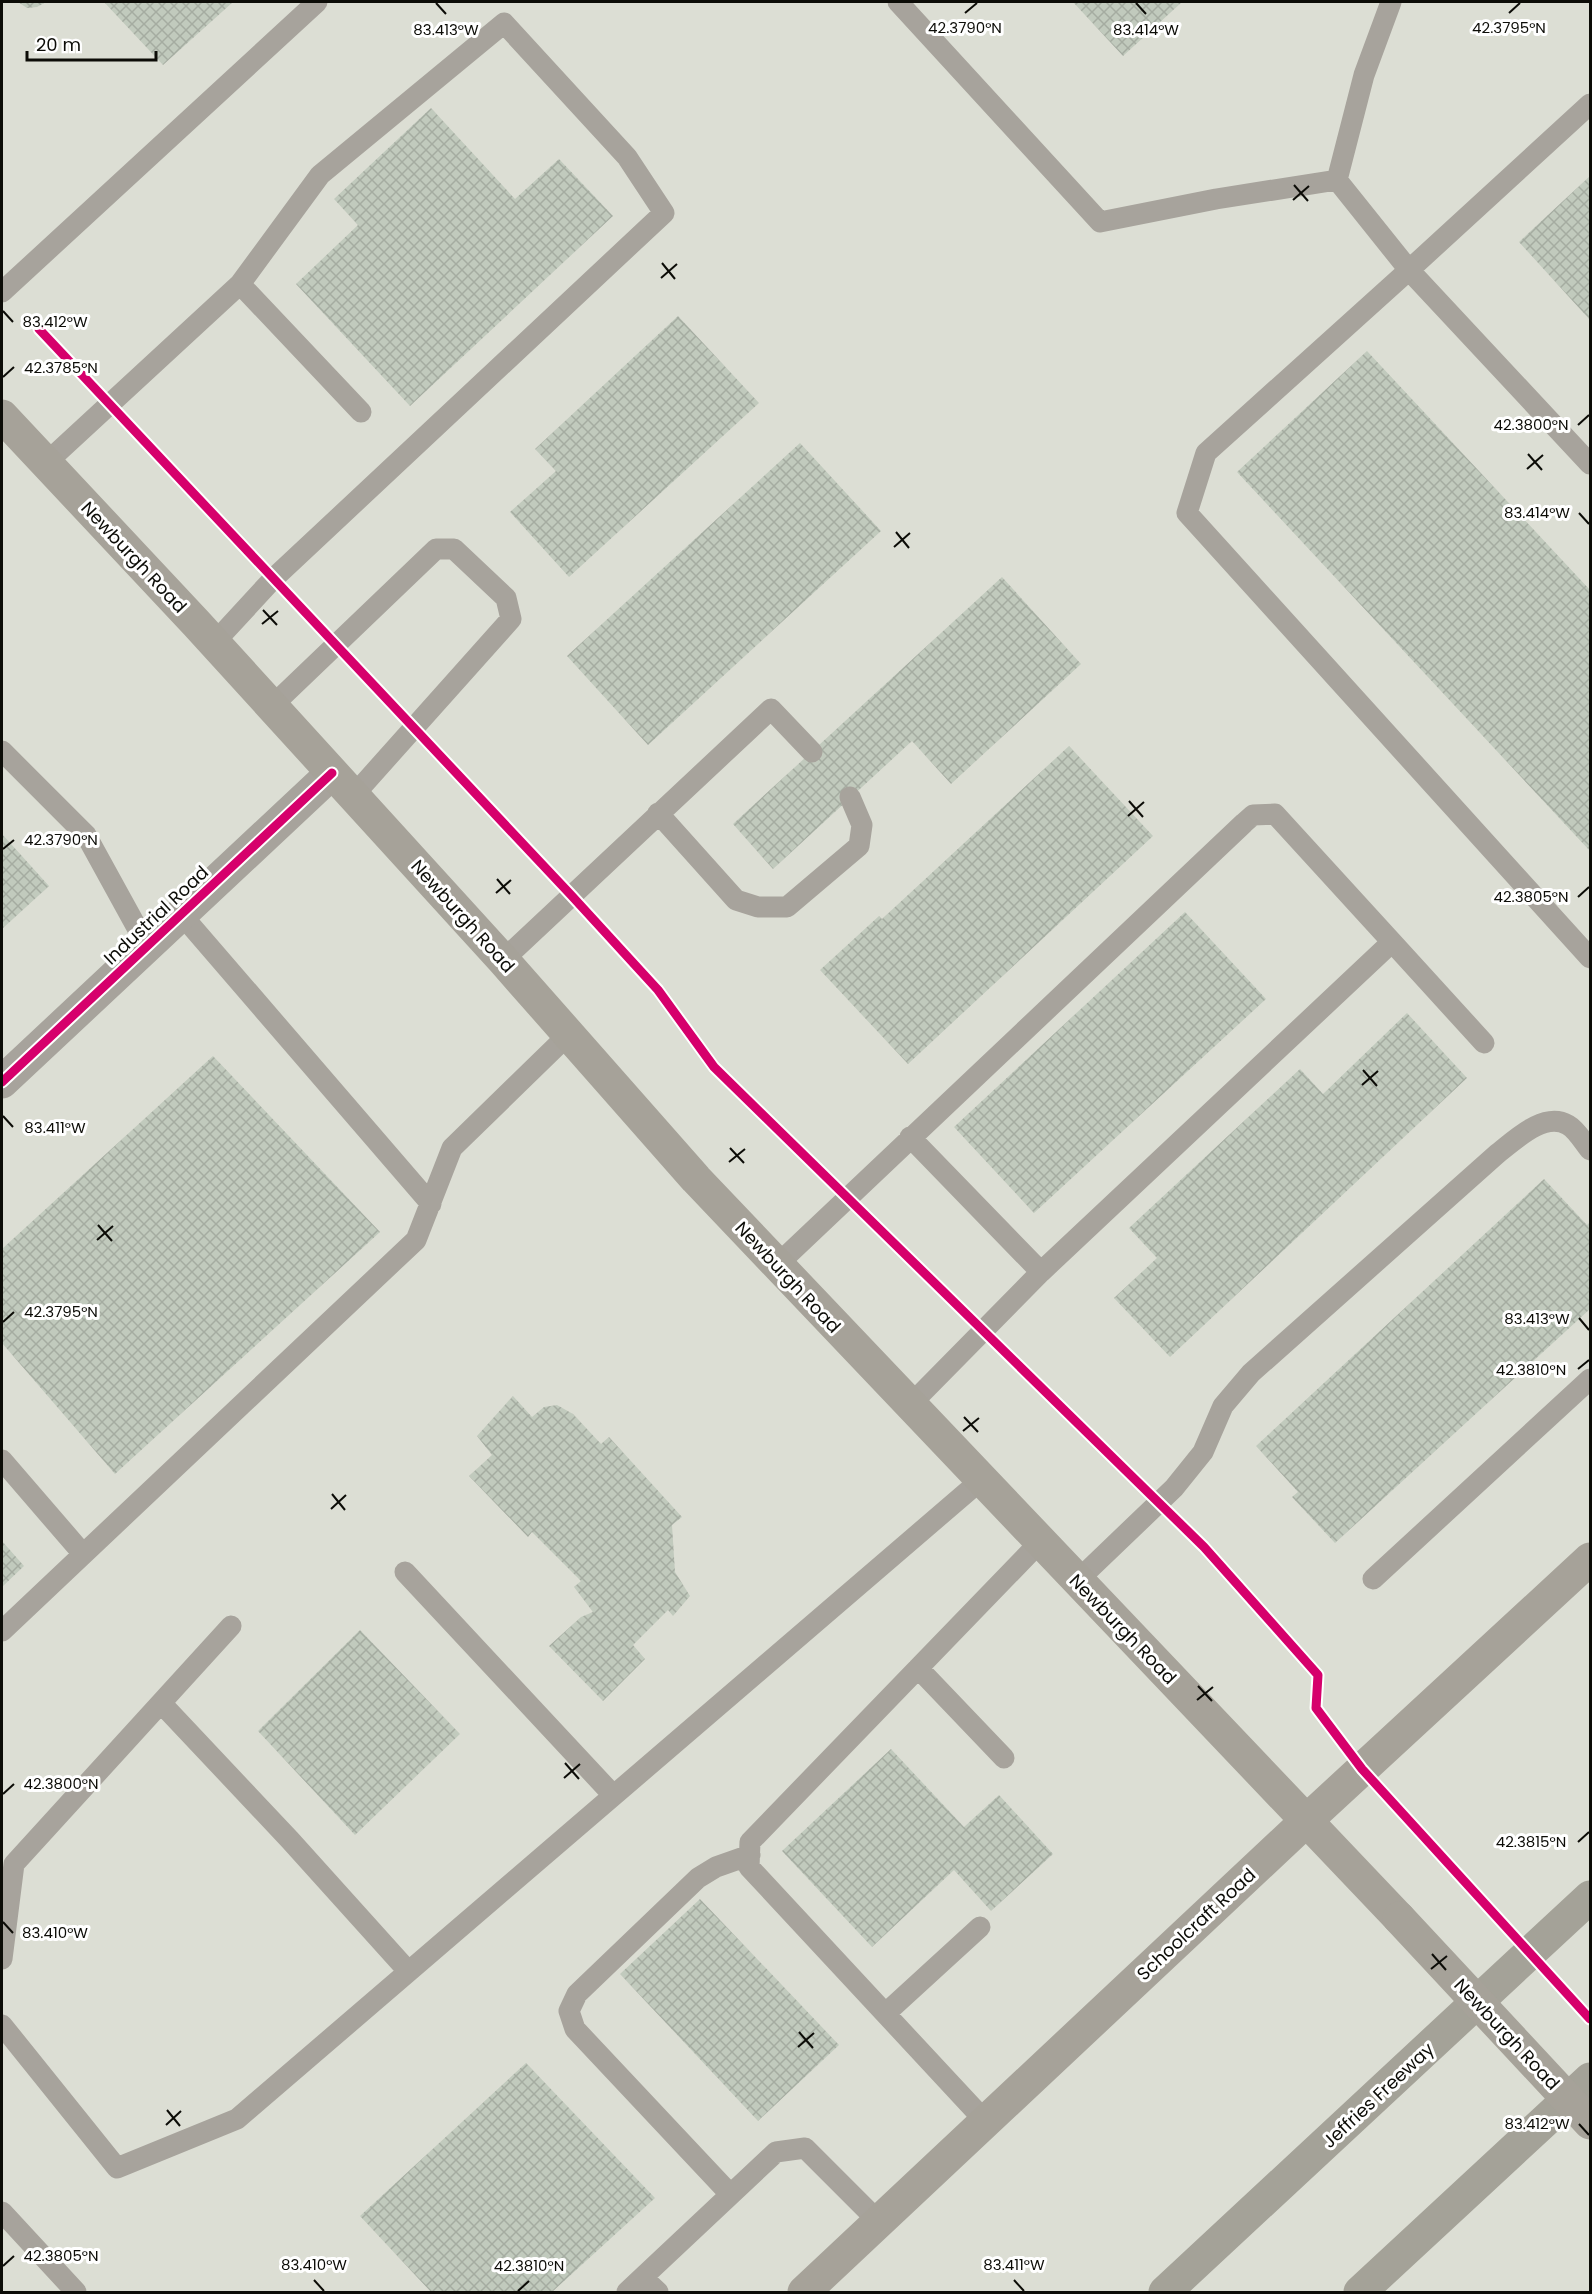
<svg xmlns="http://www.w3.org/2000/svg" width="1592" height="2294" viewBox="0 0 1592 2294" font-family="Poppins,sans-serif">
<style>
.building{fill:url(#building-cross-hatch)}
.lines{fill:none;stroke-linecap:round;stroke-linejoin:round}
.lane{stroke:#a7a39c;stroke-width:21}
.street{stroke:#a7a39c;stroke-width:33}
.secondary{stroke:#a6a299;stroke-width:33}
.highway{stroke:#a4a298;stroke-width:33}
.secondary-bridge{stroke:#a6a299;stroke-width:33}
.cycleway-casing{stroke:#fff;stroke-width:13}
.cycleway{stroke:#d6006c;stroke-width:9}
.ticks{fill:none;stroke:#0c0c07;stroke-width:2}
.labels{text-anchor:middle;dominant-baseline:central;stroke-width:6;stroke-linejoin:round;paint-order:stroke}
.street-label{font-size:18px;fill:#0c0c07;stroke:#fff}
.ticks-label{font-size:15px;text-anchor:middle;fill:#0c0c07;stroke:#fff;stroke-width:6;stroke-linejoin:round;paint-order:stroke}
</style>
<defs>
<pattern id="building-cross-hatch" width="8" height="8" patternUnits="userSpaceOnUse" patternTransform="scale(1.5)"><rect width="8" height="8" fill="#c1cabd"/><path d="M0 0l8 8M0 8l8-8" fill="none" stroke="#a5aca1"/></pattern>
</defs>
<rect width="100%" height="100%" fill="#dcded4"/>
<path class="building" d="M18 2H46L37 7 27 8Z
M104 2H233L163 65Z
M1073 2H1182L1123 56Z
M431 108 515 199 559 159 613 216 410 406 296 284 358 225 334 199Z
M1590 176V320L1519 242Z
M678 316 759 403 569 577 510 512 556 471 535 449Z
M1367 351 1590 590V851L1237 472Z
M800 443 881 531 648 745 567 656Z
M1002 577 1081 664 951 784 912 741 773 869 733 824Z
M1069 746 1153 836 908 1064 820 970 879 916 882 919Z
M2 834 49 886 2 929Z
M1185 912 1266 999 1034 1213 954 1127Z
M1407 1013 1467 1078 1170 1357 1114 1298 1157 1258 1129 1228 1300 1069 1323 1094Z
M213 1056 380 1232 115 1474 2 1343V1249Z
M1544 1179 1587 1225 1590 1222V1309L1335 1543 1292 1497 1298 1492 1256 1446Z
M513 1396 532 1417 544 1407 557 1405 573 1414 601 1444 609 1437 682 1517 672 1525 675 1572 690 1596 673 1616 668 1610 633 1645 645 1659 603 1701 549 1646 581 1617 593 1612 574 1587 581 1581 532 1532 528 1537 469 1476 492 1455 477 1436Z
M2 1541 24 1566 2 1587Z
M360 1630 460 1734 355 1835 258 1731Z
M891 1749 964 1827 999 1795 1053 1854 991 1911 954 1870 872 1947 782 1851Z
M700 1899 839 2045 758 2121 620 1974Z
M526 2063 655 2198 552 2292H431L360 2216Z"/>
<g class="lines">
<path class="lane" d="M898 2 1100 222 1216 199 1337 180
M1337 180 1409 270 1590 104
M1337 180 1364 75 1391 2
M240 284 361 412
M2 292 317 2
M46 463 240 284 320 175 504 23 627 157 664 213 273 579 214 643
M1590 464 1409 270 1206 453 1187 513 1590 958
M272 706 436 549H454L506 598 511 619 353 796
M2 751 86 835 147 946
M658 813 736 900 758 907H787L859 846 862 825 850 797
M181 914 431 1204
M1392 942 1484 1043
M503 960 771 709 812 752
M910 1137 1041 1272
M777 1265 1244 823 1253 815 1275 814 1392 942 1041 1272 910 1405
M2 1460 83 1554
M405 1572 613 1795
M1373 1579 1590 1379
M1077 1581 1174 1488 1203 1452 1223 1406 1251 1373 1497 1154C1515 1140 1544 1111 1568 1125 1577 1130 1584 1143 1590 1150
M2 1631 416 1240 452 1148 569 1034
M918 1668 1004 1758
M161 1703 290 1840 408 1971
M2 1959 14 1864 231 1626
M886 2013 980 1927
M2 2025 117 2168 237 2119 981 1480
M986 2122 749 1867 750 1842 1040 1542
M730 2194 575 2029 569 2011 577 1994 698 1878 716 1867 750 1855
M2 2212 76 2292
M643 2278 658 2292
M627 2292 776 2152 805 2148 879 2222"/>
<path class="street" d="M2 1082 332 773"/>
<path class="secondary" d="M2 416 196 623 503 960 696 1179 1399 1918
M804 2292 1306 1821 1590 1559"/>
<path class="highway" d="M1165 2292 1590 1897
M1360 2292 1590 2079"/>
<path class="secondary-bridge" d="M1399 1918 1590 2123"/>
<g class="cycleway-casing">
<path id="cycleway" d="M39 329 571 895 658 990 714 1067 1204 1547 1318 1675 1316 1708 1362 1769 1590 2019
M2 1082 332 773"/>
</g>
<use href="#cycleway" class="cycleway"/>
</g>
<path class="ticks" d="M436 3 446 14M1136 3 1146 14M965 13 977 3M1509 13 1520 3M1294 185 1308 201M1293 200 1309 186M662 263 675 279M661 278 677 264M3 311 13 322M3 377 14 367M1578 425 1589 415M1528 454 1542 470M1527 469 1543 455M1579 513 1589 524M896 532 909 548M894 547 910 533M263 610 277 625M262 624 278 611M1129 801 1143 817M1128 816 1144 802M3 849 14 840M497 879 510 894M496 893 511 880M1578 897 1589 887M1363 1070 1377 1086M1362 1085 1378 1071M3 1116 13 1127M730 1148 744 1163M729 1162 745 1149M98 1225 112 1241M97 1240 113 1226M1579 1318 1589 1330M3 1322 14 1312M1578 1369 1589 1360M964 1417 978 1432M963 1431 979 1418M332 1494 345 1510M331 1509 346 1495M1198 1686 1212 1701M1197 1700 1213 1687M565 1763 579 1779M564 1778 580 1764M3 1794 14 1784M1578 1842 1589 1832M3 1922 13 1933M1432 1954 1446 1970M1431 1969 1447 1956M799 2032 813 2048M798 2047 814 2033M167 2110 180 2126M1579 2124 1589 2135M166 2125 181 2111M3 2266 14 2256M314 2280 324 2291M1014 2280 1024 2291M518 2291 529 2281"/>
<g class="labels">
<g class="street-label">
<text transform="translate(134 557) rotate(47)">Newburgh Road</text>
<text transform="translate(156 915) rotate(-43)">Industrial Road</text>
<text transform="translate(463 916) rotate(48)">Newburgh Road</text>
<text transform="translate(788 1277) rotate(47)">Newburgh Road</text>
<text transform="translate(1123 1629) rotate(46)">Newburgh Road</text>
<text transform="translate(1196 1924) rotate(-43)">Schoolcraft Road</text>
<text transform="translate(1507 2034) rotate(47)">Newburgh Road</text>
<text transform="translate(1378 2095) rotate(-43)">Jeffries Freeway</text>
</g>
</g>
<g class="ticks-label">
<text x="965" y="33">42.3790°N</text>
<text x="1509" y="33">42.3795°N</text>
<text x="446" y="35">83.413°W</text>
<text x="1146" y="35">83.414°W</text>
<text x="55" y="327">83.412°W</text>
<text x="61" y="373">42.3785°N</text>
<text x="1531" y="430">42.3800°N</text>
<text x="1537" y="518">83.414°W</text>
<text x="61" y="845">42.3790°N</text>
<text x="1531" y="902">42.3805°N</text>
<text x="55" y="1133">83.411°W</text>
<text x="61" y="1317">42.3795°N</text>
<text x="1537" y="1324">83.413°W</text>
<text x="1531" y="1375">42.3810°N</text>
<text x="61" y="1789">42.3800°N</text>
<text x="1531" y="1847">42.3815°N</text>
<text x="55" y="1938">83.410°W</text>
<text x="1537" y="2129">83.412°W</text>
<text x="61" y="2261">42.3805°N</text>
<text x="314" y="2270">83.410°W</text>
<text x="1014" y="2270">83.411°W</text>
<text x="529" y="2271">42.3810°N</text>
</g>
<rect width="1592" height="2294" fill="none" stroke="#0c0c07" stroke-width="6"/>
<path d="M27 51v9h129v-9" fill="none" stroke="#0c0c07" stroke-width="3"/>
<text x="36" y="51" font-size="18" fill="#0c0c07" stroke="#ffffff" stroke-width="4.5" paint-order="stroke">20 m</text>
</svg>
